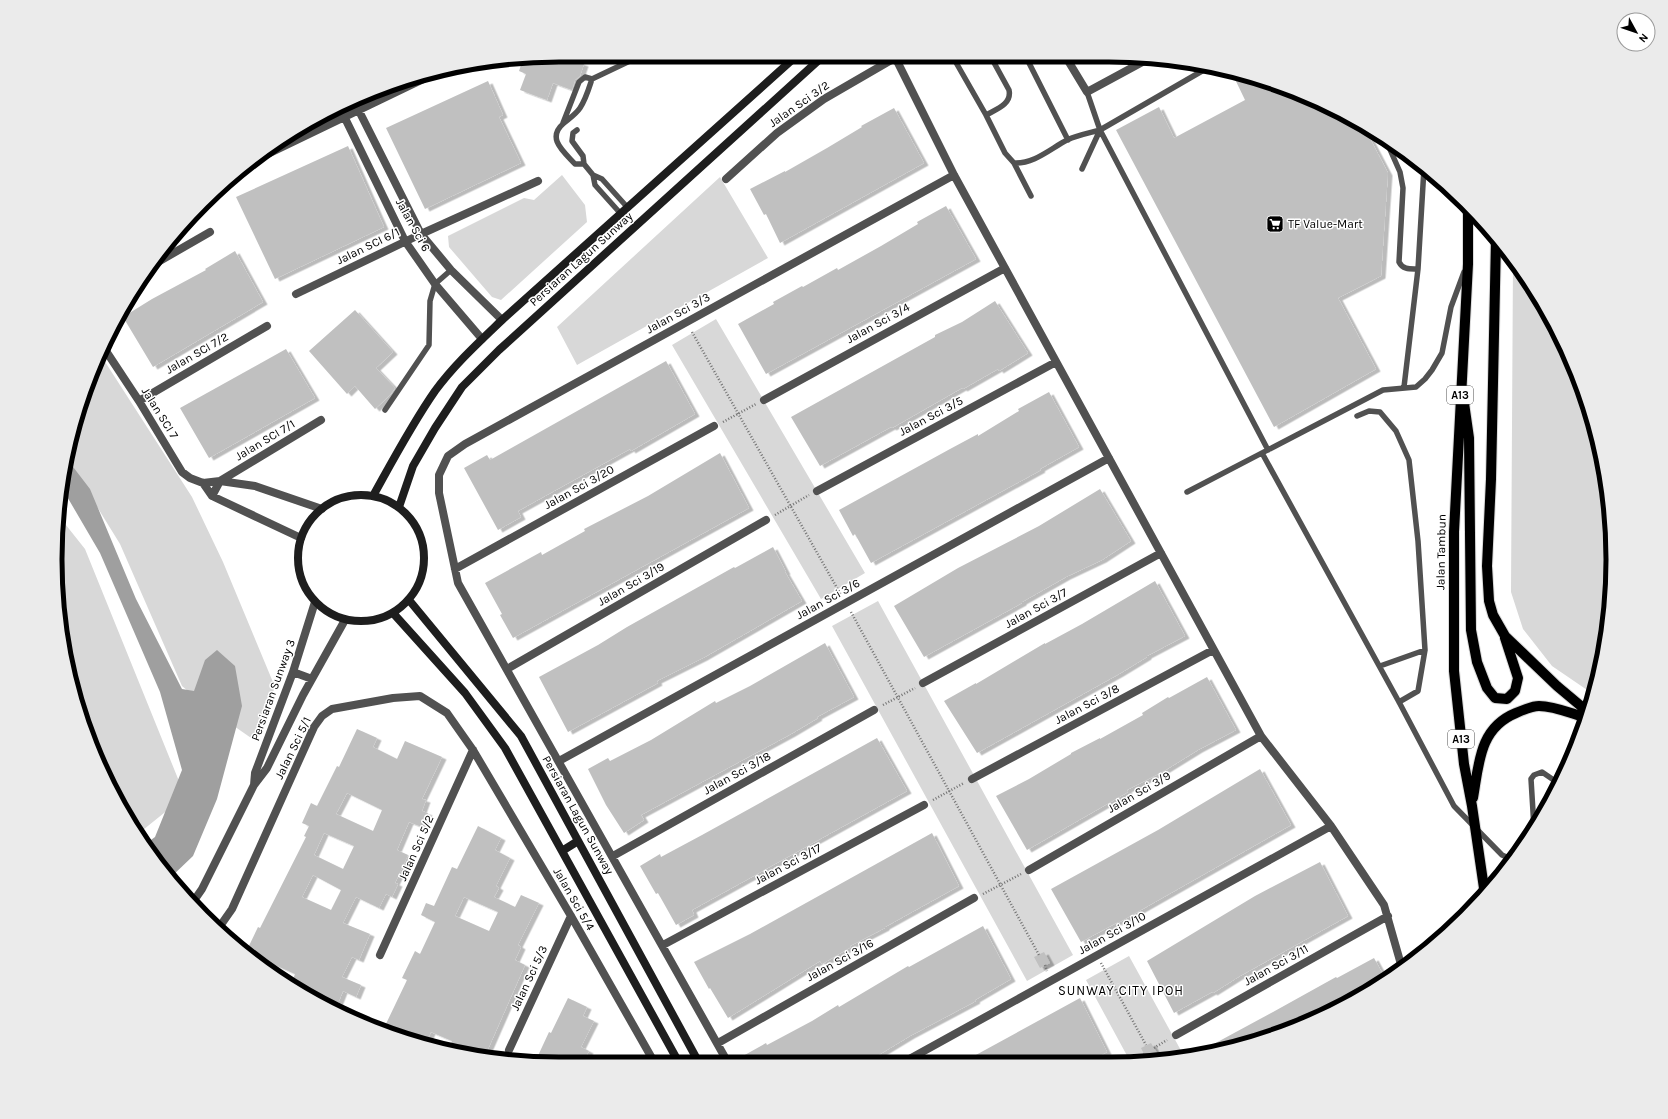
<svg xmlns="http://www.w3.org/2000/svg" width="1668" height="1119" viewBox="0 0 1668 1119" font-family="Karla,sans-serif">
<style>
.green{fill:#d8d8d8}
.water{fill:#9f9f9f}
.building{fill:#c0c0c0;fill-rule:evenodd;filter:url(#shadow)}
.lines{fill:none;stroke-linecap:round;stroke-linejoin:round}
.primary-casing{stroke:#dbdbdb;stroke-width:12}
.path{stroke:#737373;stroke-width:2.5;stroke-dasharray:1 2;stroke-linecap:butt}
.service{stroke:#515151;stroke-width:5.5}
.minor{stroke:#515151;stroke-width:8}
.secondary{stroke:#1e1e1e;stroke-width:8}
.primary{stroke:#000;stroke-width:10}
.labels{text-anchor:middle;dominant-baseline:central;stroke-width:3;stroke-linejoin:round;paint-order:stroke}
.shield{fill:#fff;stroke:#4c4c4c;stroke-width:1}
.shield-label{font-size:11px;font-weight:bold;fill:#000}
.street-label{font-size:12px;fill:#000;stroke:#fff}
.poi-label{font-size:12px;fill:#000;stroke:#fff;text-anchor:start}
.neighbourhood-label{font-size:13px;letter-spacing:1px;fill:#000;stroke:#fff}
.rim{fill:none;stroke:#000;stroke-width:5}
</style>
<defs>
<filter id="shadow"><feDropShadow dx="4.5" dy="2.5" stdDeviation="0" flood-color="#0004"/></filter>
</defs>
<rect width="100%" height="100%" fill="#fff"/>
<path class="green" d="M562 175 585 205 587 222 501 300 492 297 449 247 448 236 524 198 534 200Z
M720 177 768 258 577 365 557 327Z
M1513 260 1561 337 1596 429 1612 527 1609 626 1593 694 1552 666 1523 629 1511 592Z
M716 319 865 573 821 599 672 345Z
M100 354 192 497 223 562 275 687 254 740 208 708 182 686 120 544 67 458C73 424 83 385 100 354Z
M58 515 85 549 185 796 138 834 123 812 72 690 56 593V526Z
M878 601 1073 955 1027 981 832 626Z
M1129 956 1184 1056 1141 1063H1131L1086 980Z"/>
<path class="water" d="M67 459 90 489 136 599 182 689 194 691 205 660 217 650 235 666 242 706 217 799 193 856 170 878 159 867 144 845 155 837 182 770 160 692 100 553 62 488Z"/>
<path class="building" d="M523 59H570L584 64 580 76 575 80 572 90 553 83 547 100 520 90 526 74 519 71Z
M1232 73 1270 82 1331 107 1365 129 1388 173 1381 276 1338 298 1376 369 1274 427 1116 130 1159 107 1174 138 1245 100Z
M488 81 503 115 499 117 521 163 425 209 386 128Z
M894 108 924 163 780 243 766 214 764 215 750 189 785 171V172L827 148 862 127 861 126Z
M348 146 384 227 275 279 236 197Z
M946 206 976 259 766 374 738 324 774 304 773 302 802 286 803 287 837 268 838 270 881 246 918 224 917 222Z
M235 251 263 302 153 367 123 317 152 299 206 270 205 269Z
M995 301 1028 353 999 371 998 369 963 389 962 388 892 428 891 427 820 466 791 417 935 337V335L962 322Z
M355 310 393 352 376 368 395 388 390 395 375 409 355 386 347 394 309 351Z
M286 349 315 398 209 458 180 408Z
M666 361 695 414 631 451 630 449 518 511 521 517 498 530 464 468 487 455 490 460Z
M1049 392 1079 447 1040 469 1041 470 871 563 855 534 853 536 839 510 950 449 978 434V436L1019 411 1018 409Z
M720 453 749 508 513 638 500 615 502 614 485 583 541 552 542 555 585 531 584 529 648 496Z
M1100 489 1131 541 1102 560 1066 577 1022 602V603L924 657 894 606 958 568 1039 526Z
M773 547 786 572H785L802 601 703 658 657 681 658 683 568 732 539 677 598 645 627 627 734 567 735 568Z
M1155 581 1185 636 1147 656V657L1119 674 977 753 944 701 976 683V684L1045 643V644L1082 624Z
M825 643 854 697 817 717 818 718 791 734 641 815 644 820 624 833 606 805 588 769 608 758 610 761 651 740 715 701 716 703 750 686Z
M1207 677 1236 730 1198 750 1164 771 1127 790 1128 792 1027 850 996 796 1029 779 1071 754V753L1100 738V739L1143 715 1142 713 1168 697 1169 698Z
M357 729 377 738 373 747 397 759 405 741 442 757 422 799 426 800 422 811 428 813 422 827 409 822 397 850 408 855 395 883 398 884 392 897 386 894 379 908 356 897 343 923 370 934 359 960 352 957 342 977 361 985 356 997 343 991 337 1006 309 993 292 982 295 974 246 952 258 927 260 928 306 837 304 836 309 826 302 823 311 803 317 806 337 766 339 767ZM347 793 382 810 373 831 336 814ZM324 833 354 846 343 869 314 855ZM313 875 341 890 331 910 302 897Z
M877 738 907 791 692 910 694 915 676 925 658 893 656 894 640 866 660 854 661 857 702 835Z
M1260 769 1291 825 1118 923V922L1081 942 1051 889 1158 830Z
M478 826 501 838 495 850 510 858 496 886 499 888 494 897 515 907 521 895 539 903 518 945 521 947 515 960 525 965 485 1056 471 1050 469 1055 448 1051 452 1041 431 1032 425 1045 384 1028 407 980 402 978 415 951 420 954 435 922 421 915 426 903 434 906 452 867 457 869ZM464 897 498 912 489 931 455 916Z
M932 833 959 886 885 927V928L850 946 851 947 822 964 820 961 728 1018 710 988 709 989 694 962 750 934Z
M1320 862 1348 916 1240 976 1213 993 1212 992 1174 1013 1147 961 1255 896Z
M983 926 1011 979 975 1000 976 1001 910 1036 867 1062 734 1061 766 1043 767 1045 812 1021 838 1005 839 1007 908 966 909 967Z
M1044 952 1050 963 1040 968 1034 957Z
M1374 958 1385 978 1351 1000 1322 1016 1239 1047 1199 1053V1052L1273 1012 1336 977 1337 978Z
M568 998 587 1007 583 1016 594 1021 581 1047 589 1051 584 1060H536L549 1032 551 1033Z
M1080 998 1107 1052 1087 1063 963 1062Z
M1151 1043 1154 1048 1161 1060 1149 1062 1144 1054 1141 1048Z"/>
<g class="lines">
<g class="primary-casing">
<path id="primary" d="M1468 208V264L1454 532V671L1464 764 1472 806 1485 895
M1496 239 1491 479 1487 566 1489 601 1493 615 1505 636 1557 686 1588 712
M1464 403 1469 438 1471 630 1477 662 1487 688 1495 698 1507 699 1515 691 1518 678 1505 638
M1473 798C1479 764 1479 728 1516 713 1523 710 1532 706 1539 706 1555 706 1572 714 1587 718"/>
</g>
<path class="path" d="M692 332 841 595
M723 422 756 404
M775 515 809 495
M851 612 1039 955
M883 705 915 688
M933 800 964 783
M983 894 1021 874
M1101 963 1146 1045
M1045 965 1047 971
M1154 1048 1167 1040
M1153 1058 1155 1061
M1128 1063 1144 1054"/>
<path class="service" d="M954 59 986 115 1005 153 1014 163C1034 164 1050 149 1067 140 1078 135 1089 133 1100 130L1209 67
M1027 59 1068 140
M1087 92 1100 130 1268 450
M986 115C997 109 1012 104 1009 90L992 59
M563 123 579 82 585 77 592 79 634 59
M577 130 573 133 572 141 583 156 584 164 593 175 595 185 621 214
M1388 145 1400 172 1403 188 1399 262C1403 270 1410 269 1418 269
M1014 163 1031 196
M584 164H575C563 151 546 138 564 123 570 118 576 114 580 108 586 99 589 88 592 79
M1082 169 1100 130
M593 175 602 179 628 208
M1404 387 1418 269 1424 168
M385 410 429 345 430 301 435 284 451 270
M1357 416 1369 411 1380 412 1396 431 1409 460 1418 541 1425 650 1418 691 1399 702
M1262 453 1399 702 1454 806 1502 855 1511 859
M1187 492 1383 390 1416 387 1425 379 1432 370 1442 353 1451 307 1464 272
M1380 666 1425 650
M1534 828 1531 779 1534 775 1542 772 1558 783"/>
<path class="minor" d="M896 59 954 175 1261 736 1331 826 1384 905 1402 968
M1067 59 1087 92 1148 59
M355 103 421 234 451 270 502 320
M341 110 405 241 435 284 482 339
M251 162 436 73
M726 179 777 133 824 99 893 59
M151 266 210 232
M296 294 421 234 538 181
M104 348 139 401 182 472 190 478 203 483 220 481 255 486 322 509
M764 400 1005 268
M139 401 267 326
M203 483 212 496 301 538
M817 491 1056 362
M212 496 220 481 321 420
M455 569 714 426
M507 669 766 520
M293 672 312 679
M923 683 1161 553
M559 761 1109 458
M972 779 1213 650
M254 785 255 773 293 672 315 602
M613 856 874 710
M1029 870 1261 736
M193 902 202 889 254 785 267 768 303 695 345 620
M218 929 232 909 314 727 322 716 332 709 393 698 420 696 447 713 473 750 571 916 653 1060
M663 945 924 805
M380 955 473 750
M1176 1035 1388 916
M718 1043 974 898
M509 1050 571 916
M727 1061 458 583 439 493V475L448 456 465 444 954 175
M904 1062 1331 826"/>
<path class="secondary" d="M298 558a63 63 0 1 1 126 0a63 63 0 1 1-126 0Z
M373 496C393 460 412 424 435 391 454 365 478 343 502 320L793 59
M399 507 413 466 435 428 462 387 499 350 820 59
M409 600 521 736 698 1061
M393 613 465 693 505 748 678 1061
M562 851 578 841"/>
<use href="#primary" class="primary"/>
</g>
<defs>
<g id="supermarket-square" transform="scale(0.9)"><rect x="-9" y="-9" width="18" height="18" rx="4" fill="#000" stroke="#fff"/><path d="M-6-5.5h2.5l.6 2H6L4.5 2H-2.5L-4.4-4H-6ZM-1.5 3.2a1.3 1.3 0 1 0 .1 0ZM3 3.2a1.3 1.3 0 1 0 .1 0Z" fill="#fff"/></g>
</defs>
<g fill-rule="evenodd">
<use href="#supermarket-square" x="1275" y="224"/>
</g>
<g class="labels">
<g class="shield">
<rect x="1447" y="386" width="26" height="18" rx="3"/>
<rect x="1448" y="730" width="26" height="18" rx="3"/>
</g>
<g class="shield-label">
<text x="1460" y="395">A13</text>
<text x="1461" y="739">A13</text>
</g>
<g class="street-label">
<text transform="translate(799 104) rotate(-35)">Jalan Sci 3/2</text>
<text transform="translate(413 225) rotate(61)">Jalan Sci 6</text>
<text transform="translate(368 246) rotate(-26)">Jalan SCI 6/1</text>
<text transform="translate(581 259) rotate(-42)">Persiaran Lagun Sunway</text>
<text transform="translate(678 313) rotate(-29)">Jalan Sci 3/3</text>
<text transform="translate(878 323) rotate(-29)">Jalan Sci 3/4</text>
<text transform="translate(197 353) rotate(-30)">Jalan SCI 7/2</text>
<text transform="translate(160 413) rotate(58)">Jalan SCI 7</text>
<text transform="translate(931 416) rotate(-28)">Jalan Sci 3/5</text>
<text transform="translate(265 440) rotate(-31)">Jalan SCI 7/1</text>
<text transform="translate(579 487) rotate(-29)">Jalan Sci 3/20</text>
<text transform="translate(1441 552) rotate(-89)">Jalan Tambun</text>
<text transform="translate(631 584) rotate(-30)">Jalan Sci 3/19</text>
<text transform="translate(828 599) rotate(-29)">Jalan Sci 3/6</text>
<text transform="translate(1036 608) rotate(-29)">Jalan Sci 3/7</text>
<text transform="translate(273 690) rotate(-70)">Persiaran Sunway 3</text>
<text transform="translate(1087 704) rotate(-28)">Jalan Sci 3/8</text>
<text transform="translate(293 748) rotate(-64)">Jalan Sci 5/1</text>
<text transform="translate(737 773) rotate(-29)">Jalan Sci 3/18</text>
<text transform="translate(1139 792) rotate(-30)">Jalan Sci 3/9</text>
<text transform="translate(578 815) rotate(61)">Persiaran Lagun Sunway</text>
<text transform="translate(416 848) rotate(-66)">Jalan Sci 5/2</text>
<text transform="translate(788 864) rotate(-28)">Jalan Sci 3/17</text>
<text transform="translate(574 899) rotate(60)">Jalan Sci 5/4</text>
<text transform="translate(1112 933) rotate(-29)">Jalan Sci 3/10</text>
<text transform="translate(840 960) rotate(-29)">Jalan Sci 3/16</text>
<text transform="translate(1276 965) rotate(-29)">Jalan Sci 3/11</text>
<text transform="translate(529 978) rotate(-65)">Jalan Sci 5/3</text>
</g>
<g class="poi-label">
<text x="1288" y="224">TF Value-Mart</text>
</g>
<g class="neighbourhood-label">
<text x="1121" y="990">SUNWAY CITY IPOH</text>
</g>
</g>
<path d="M0 0H1668V1119H0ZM559 62H1109A497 497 0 0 1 1606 559V560A497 497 0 0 1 1109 1057H559A497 497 0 0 1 62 560V559A497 497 0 0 1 559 62Z" fill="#ebebeb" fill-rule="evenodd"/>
<path class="rim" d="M559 62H1109A497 497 0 0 1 1606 559V560A497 497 0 0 1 1109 1057H559A497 497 0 0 1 62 560V559A497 497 0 0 1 559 62Z"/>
<g transform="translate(1636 32) rotate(130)"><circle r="19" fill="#ffffff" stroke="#999999"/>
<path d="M0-3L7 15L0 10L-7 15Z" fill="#000000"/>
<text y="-6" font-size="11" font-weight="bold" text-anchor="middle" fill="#000000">N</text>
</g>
</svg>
